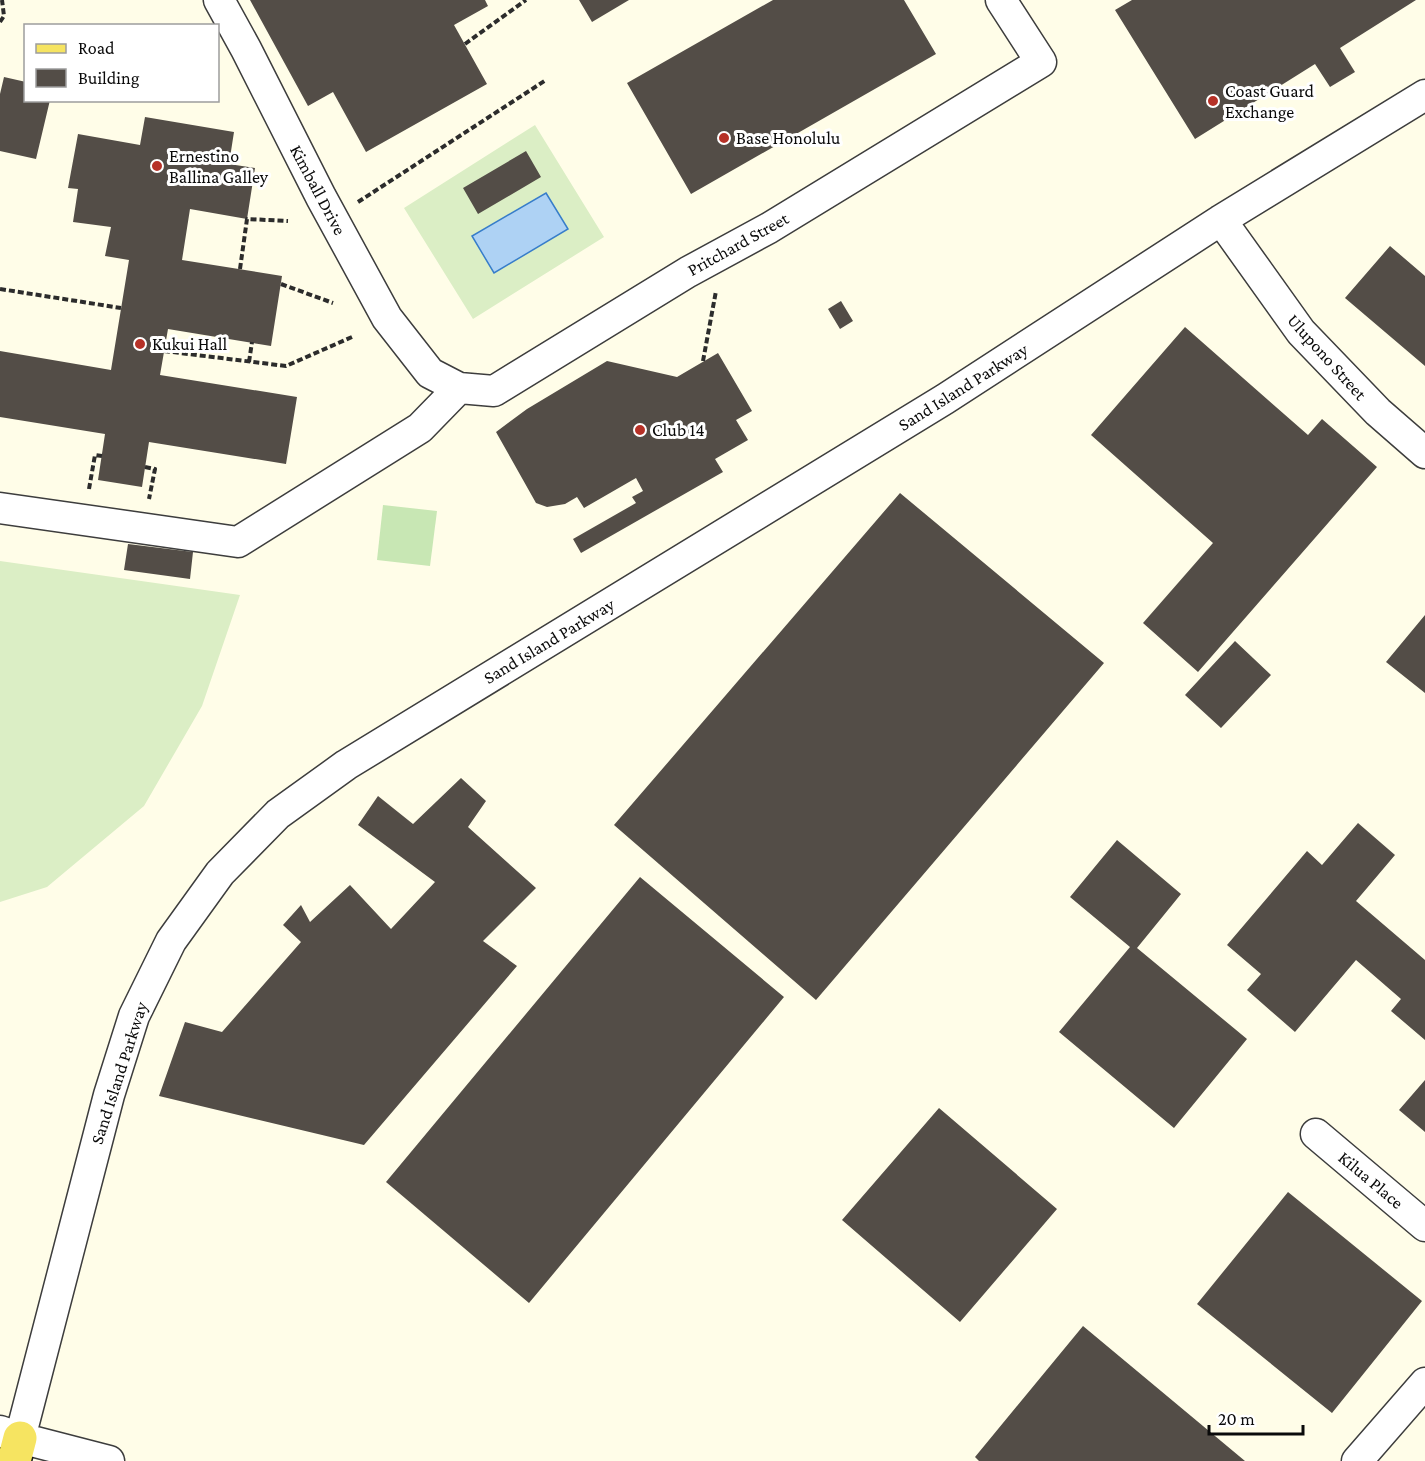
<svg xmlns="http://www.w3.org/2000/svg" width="1425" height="1461" viewBox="0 0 1425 1461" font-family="'Crimson Pro',serif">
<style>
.green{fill:#c8e7b4}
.pitch{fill:#dbeec5}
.water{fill:#aed2f4;stroke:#377dca;stroke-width:1.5}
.building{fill:#534d47}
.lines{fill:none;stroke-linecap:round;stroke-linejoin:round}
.minor-casing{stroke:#3d3d3d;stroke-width:33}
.major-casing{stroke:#1b1b1b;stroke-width:36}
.path{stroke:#2c2c2c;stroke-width:4;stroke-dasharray:6 3;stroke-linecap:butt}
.minor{stroke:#fff;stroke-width:30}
.major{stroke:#f6e461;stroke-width:33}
.poi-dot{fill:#b63127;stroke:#fff;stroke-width:2}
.labels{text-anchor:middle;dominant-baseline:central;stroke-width:6;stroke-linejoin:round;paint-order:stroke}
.poi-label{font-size:18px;fill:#0a0a0a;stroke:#fff;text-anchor:start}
.street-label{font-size:18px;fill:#0a0a0a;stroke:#fff}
</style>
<rect width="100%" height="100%" fill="#fffde8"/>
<path class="green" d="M383 505 437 511 430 566 377 560Z"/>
<path class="pitch" d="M535 125 604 237 473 319 404 208Z
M0 561 240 595 202 706 144 806 47 887 0 902Z"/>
<path class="water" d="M546 193 568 229 494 273 472 236Z"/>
<path class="building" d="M250 0H485L488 6 454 25 487 84 366 152 333 92 308 106Z
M579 0H629L592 22Z
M773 0H904L936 54 691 194 627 83Z
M1132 0H1416L1340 48 1355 72 1330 87 1315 64 1195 139 1115 10Z
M4 77 26 82V100H50L36 159 0 151V94Z
M145 117 234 132 229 164 255 168 247 219 190 209 182 260 282 276 271 346 168 329 160 375 297 397 286 464 149 442 142 487 98 480 105 434 0 417V351L111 370 129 260 105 256 111 227 73 222 78 189 68 188 78 134 140 145Z
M526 151 541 177 478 214 463 188Z
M1390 246 1425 276V366L1345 298Z
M841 301 853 321 840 329 828 309Z
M1185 327 1308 435 1322 419 1377 467 1198 672 1143 623 1213 543 1091 435Z
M718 353 752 411 736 420 748 440 715 459 723 472 581 553 573 539 636 503 632 497 643 491 636 478 584 508 577 497 565 504 547 507 536 503 496 432 527 409 607 361 677 377Z
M900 493 1104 663 816 1000 614 825Z
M128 544 193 552 190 579 124 570Z
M1425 615V693L1386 662Z
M1235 641 1271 675 1221 728 1185 695Z
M461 778 486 801 468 827 536 888 483 941 517 966 364 1145 159 1096 185 1022 222 1032 301 942 283 925 301 905 310 922 350 885 391 929 435 882 358 825 378 796 413 824Z
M1358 823 1395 855 1356 901 1425 960V1040L1391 1011 1401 999 1356 960 1295 1032 1247 990 1261 974 1227 945 1307 851 1322 865Z
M1117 840 1181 894 1137 948 1247 1039 1174 1128 1059 1032 1130 947 1070 897Z
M640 877 784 997 529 1303 386 1182Z
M1425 1080V1132L1399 1110Z
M939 1108 1057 1209 960 1322 842 1220Z
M1288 1192 1422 1301 1332 1413 1197 1304Z
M1083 1326 1245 1461H979L975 1457Z"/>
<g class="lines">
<g class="minor-casing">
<path id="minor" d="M219 0 246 49 321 197 387 318 430 373 459 388 494 391 688 272 769 228 1041 62 1001 0
M1221 220 1301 332 1378 412 1425 453
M0 508 238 542 420 428 459 388
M1316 1134 1425 1226
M0 1431 20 1438 109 1461
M20 1438 109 1095 134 1016 171 941 220 873 278 814 346 765 945 399 1221 220 1425 95
M1357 1461 1425 1383"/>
</g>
<g class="major-casing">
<path id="major" d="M14 1461 20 1438"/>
</g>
<path class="path" d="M0 22 4 16 2 0
M465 44 526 0
M358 202 546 80
M240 269 247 219 288 221
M281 284 333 303
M0 289 121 308
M164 351 286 366 352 337
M703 361 716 291
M249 362 252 342
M145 467 155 469 149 499
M89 489 95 455 102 456"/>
<use href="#minor" class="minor"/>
<use href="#major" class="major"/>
</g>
<g class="poi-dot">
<circle cx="1213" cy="101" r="6"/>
<circle cx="724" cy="138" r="6"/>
<circle cx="157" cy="166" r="6"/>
<circle cx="140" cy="344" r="6"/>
<circle cx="640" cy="430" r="6"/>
</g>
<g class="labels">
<g class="poi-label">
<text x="1225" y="91">Coast Guard<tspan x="1225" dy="21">Exchange</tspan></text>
<text x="736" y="138">Base Honolulu</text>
<text x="169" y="156">Ernestino<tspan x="169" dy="21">Ballina Galley</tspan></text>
<text x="152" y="344">Kukui Hall</text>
<text x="652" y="430">Club 14</text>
</g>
<g class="street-label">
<text transform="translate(318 190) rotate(62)">Kimball Drive</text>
<text transform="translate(738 244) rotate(-29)">Pritchard Street</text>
<text transform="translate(1327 357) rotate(48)">Ulupono Street</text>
<text transform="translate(963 387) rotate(-32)">Sand Island Parkway</text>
<text transform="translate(549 641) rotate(-31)">Sand Island Parkway</text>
<text transform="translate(119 1073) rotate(-72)">Sand Island Parkway</text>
<text transform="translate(1371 1180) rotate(40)">Kilua Place</text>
</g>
</g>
<rect x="24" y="24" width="195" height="78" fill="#ffffff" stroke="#9d9d9d" stroke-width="1.5"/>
<rect x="36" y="44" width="30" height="9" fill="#f6e461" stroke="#9d9d9d" stroke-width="1.5"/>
<text x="78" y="54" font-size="18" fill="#0a0a0a">Road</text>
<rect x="36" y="69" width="30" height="18" fill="#534d47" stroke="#9d9d9d" stroke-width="1.5"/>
<text x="78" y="84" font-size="18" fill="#0a0a0a">Building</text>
<path d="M1209 1425v9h94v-9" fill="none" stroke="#0a0a0a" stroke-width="3"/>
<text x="1218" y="1425" font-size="18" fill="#0a0a0a" stroke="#ffffff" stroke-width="4.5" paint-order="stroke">20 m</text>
</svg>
